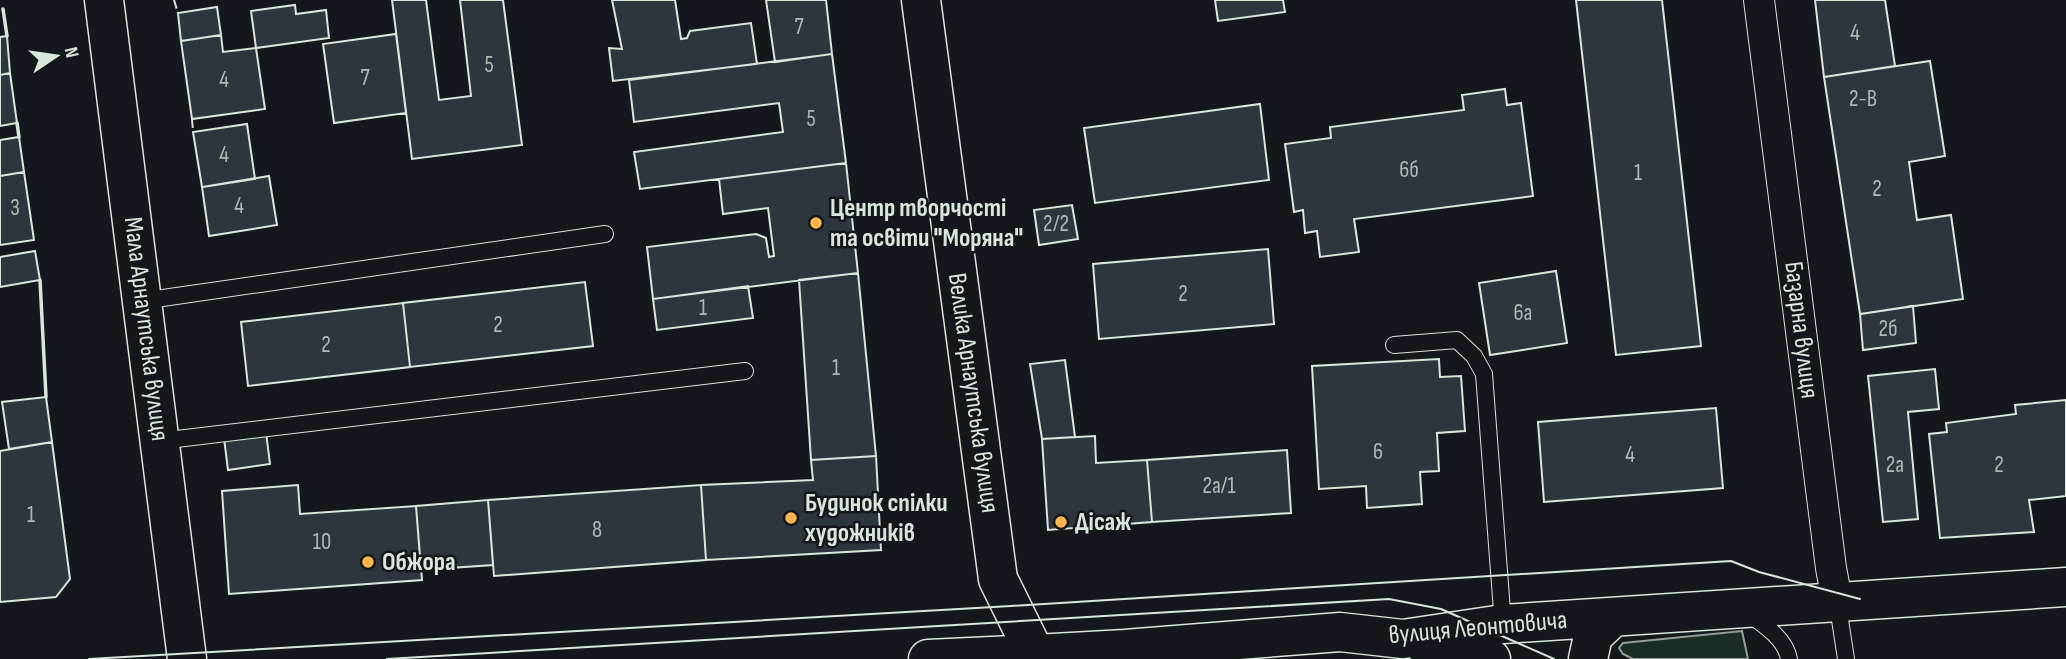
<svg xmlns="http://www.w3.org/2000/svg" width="2066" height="659" viewBox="0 0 2066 659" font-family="'Sofia Sans Condensed',sans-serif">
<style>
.green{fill:#1a2d24;stroke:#939e99;stroke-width:2}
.building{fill:#2c363c;stroke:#d8e6dc;stroke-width:2}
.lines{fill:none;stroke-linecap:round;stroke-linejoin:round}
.service-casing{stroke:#d8e6dc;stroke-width:18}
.minor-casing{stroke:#d8e6dc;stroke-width:32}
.tertiary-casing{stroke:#d8e6dc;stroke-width:41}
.secondary-casing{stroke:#d8e6dc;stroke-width:41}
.service{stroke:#14181c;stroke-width:16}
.minor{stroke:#14181c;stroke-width:30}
.tertiary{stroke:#14181c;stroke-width:38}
.secondary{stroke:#14181c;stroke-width:38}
.tram{stroke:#d8e6dc;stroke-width:2}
.fence{stroke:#d8e6dc;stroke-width:2;stroke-dasharray:9 3.5;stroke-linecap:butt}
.wall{stroke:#d8e6dc;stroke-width:3.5}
.poi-dot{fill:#ffb74d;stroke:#14181c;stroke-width:2.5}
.labels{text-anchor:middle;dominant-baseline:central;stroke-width:5;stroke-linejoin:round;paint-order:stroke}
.number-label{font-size:23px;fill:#adbab4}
.poi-label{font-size:26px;font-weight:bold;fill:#d8e6dc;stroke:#14181c;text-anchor:start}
.street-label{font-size:26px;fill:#d8e6dc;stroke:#14181c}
</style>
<rect width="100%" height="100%" fill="#14181c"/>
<path class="green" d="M1742 631 1748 659H1633L1623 654 1619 648 1623 643Z"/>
<path class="building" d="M392 0H426L439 100 471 96 460 0H503L522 145 412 159Z
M612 0H675L681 39 687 38 690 31 751 23 757 64 613 81 609 48 622 49Z
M766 0H826L832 54 775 62Z
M1215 0H1283L1285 12 1218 21Z
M1576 0H1662L1701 346 1616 355Z
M1815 0H1885L1895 66 1824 77Z
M295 5 296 14 326 10 329 38 256 48 251 11Z
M217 7 221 35 181 41 178 13Z
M396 34 406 113 334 123 323 44Z
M221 35 223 52 256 48 265 109 192 119 181 41Z
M7 36 10 73 0 75V37Z
M832 54 846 163 640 189 634 152 783 132 779 103 634 122 629 80Z
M1930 61 1945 156 1909 162 1917 220 1951 215 1963 299 1860 314 1824 77Z
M10 73 17 123 0 126V75Z
M1505 89 1507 105 1521 103 1533 196 1354 219 1359 252 1320 257 1317 231 1305 233 1303 210 1294 212 1285 144 1331 138 1330 127 1464 110 1462 95Z
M1260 104 1269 180 1095 203 1084 128Z
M247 124 255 179 202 187 193 132Z
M19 137 24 172 0 176V140Z
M846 163 858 273 653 299 647 247 756 234 766 238 769 257 774 256 768 208 723 214 719 179Z
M24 172 34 240 0 245V176Z
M269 176 277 225 209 236 202 187Z
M1072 205 1078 239 1039 245 1034 210Z
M1268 249 1274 324 1099 339 1093 264Z
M35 251 40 280 0 287V257Z
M1556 271 1567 343 1490 355 1479 283Z
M858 273 876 456 811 460 799 280Z
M585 282 593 346 410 367 403 303Z
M748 286 753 318 657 330 653 299Z
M403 303 410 367 248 386 241 322Z
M1913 306 1916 343 1863 350 1860 314Z
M1439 359 1440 377 1461 376 1465 431 1437 433 1439 471 1420 472 1422 504 1367 508 1366 486 1319 489 1312 366Z
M1065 360 1075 437 1042 439 1030 364Z
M1935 369 1939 409 1908 412 1918 519 1883 522 1868 376Z
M46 397 52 442 9 449 2 402Z
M2066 400V496L2029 500 2034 532 1940 538 1929 434 1947 432 1946 423 2016 414 2015 405Z
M1716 408 1723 488 1544 502 1538 422Z
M266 432 270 464 228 470 224 438Z
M1095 436 1096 463 1147 460 1152 522 1048 530 1042 439Z
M52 442 70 579 56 597 0 602V451Z
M1287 450 1291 513 1152 522 1147 460Z
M876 456 881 550 706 560 701 485 813 480 811 460Z
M298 485 300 514 416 506 422 580 229 594 222 491Z
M701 485 706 560 494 576 488 500Z
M488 500 493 565 421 570 416 506Z"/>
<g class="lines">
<g class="service-casing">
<path id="service" d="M142 301 605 234
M1394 345 1457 340 1474 356 1484 374 1503 624
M160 441 745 371
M1837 600 1846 659
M1750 615C1765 625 1786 640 1789 659"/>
</g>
<g class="minor-casing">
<path id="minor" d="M1759 0 1831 568 1837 600"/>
</g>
<g class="tertiary-casing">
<path id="tertiary" d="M1422 643 1491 659
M1035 654 1125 649 1340 632 1403 639 1503 624 2066 587
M1588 659 1593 636 1613 617"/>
</g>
<g class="secondary-casing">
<path id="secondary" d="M104 0 187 659
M921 0 998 579 1035 654 928 659"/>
</g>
<use href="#service" class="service"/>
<use href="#minor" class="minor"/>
<use href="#tertiary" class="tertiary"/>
<use href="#secondary" class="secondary"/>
<path class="tram" d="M89 659 1011 606 1731 561 1759 572 1860 599
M387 659 1389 599 1441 609 1554 659"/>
<path class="fence" d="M174 0 178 13
M192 119 193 132"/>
<path class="wall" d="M3 9 7 36
M17 123 19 137
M40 280 46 397"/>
</g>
<g class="poi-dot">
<circle cx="816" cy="223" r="7"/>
<circle cx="791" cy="518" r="7"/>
<circle cx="1061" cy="522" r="7"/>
<circle cx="368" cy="562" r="7"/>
</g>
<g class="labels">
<g class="number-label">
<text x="799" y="27">7</text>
<text x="1855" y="33">4</text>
<text x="489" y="65">5</text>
<text x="365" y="78">7</text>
<text x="224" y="80">4</text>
<text x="1863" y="99">2-В</text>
<text x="811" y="119">5</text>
<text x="224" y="155">4</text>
<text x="1409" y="170">6б</text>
<text x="1638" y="173">1</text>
<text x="1877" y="189">2</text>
<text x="239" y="206">4</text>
<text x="15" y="208">3</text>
<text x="1056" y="224">2/2</text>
<text x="1183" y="294">2</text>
<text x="703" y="308">1</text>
<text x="1523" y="313">6а</text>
<text x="498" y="325">2</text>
<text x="1888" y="329">2б</text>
<text x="326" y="345">2</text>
<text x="836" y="368">1</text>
<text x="1378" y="452">6</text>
<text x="1630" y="455">4</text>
<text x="1895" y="465">2а</text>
<text x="1999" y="465">2</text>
<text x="1219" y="486">2а/1</text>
<text x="31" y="515">1</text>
<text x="597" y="530">8</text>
<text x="322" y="542">10</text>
</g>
<g class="poi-label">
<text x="830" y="208">Центр творчості<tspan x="830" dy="30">та освіти "Моряна"</tspan></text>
<text x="805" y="503">Будинок спілки<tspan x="805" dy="30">художників</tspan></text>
<text x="1075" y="522">Дісаж</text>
<text x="382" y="562">Обжора</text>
</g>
<g class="street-label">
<text transform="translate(146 329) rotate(83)">Мала Арнаутська вулиця</text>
<text transform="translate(1801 330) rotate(83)">Базарна вулиця</text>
<text transform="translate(973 393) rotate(82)">Велика Арнаутська вулиця</text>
<text transform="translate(1478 628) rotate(-5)">вулиця Леонтовича</text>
</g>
</g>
<g transform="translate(56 56) rotate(77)" stroke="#14181c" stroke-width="5" paint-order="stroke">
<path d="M0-5L12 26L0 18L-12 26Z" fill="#d8e6dc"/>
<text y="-10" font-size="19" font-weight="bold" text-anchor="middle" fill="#d8e6dc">N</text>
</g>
</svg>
